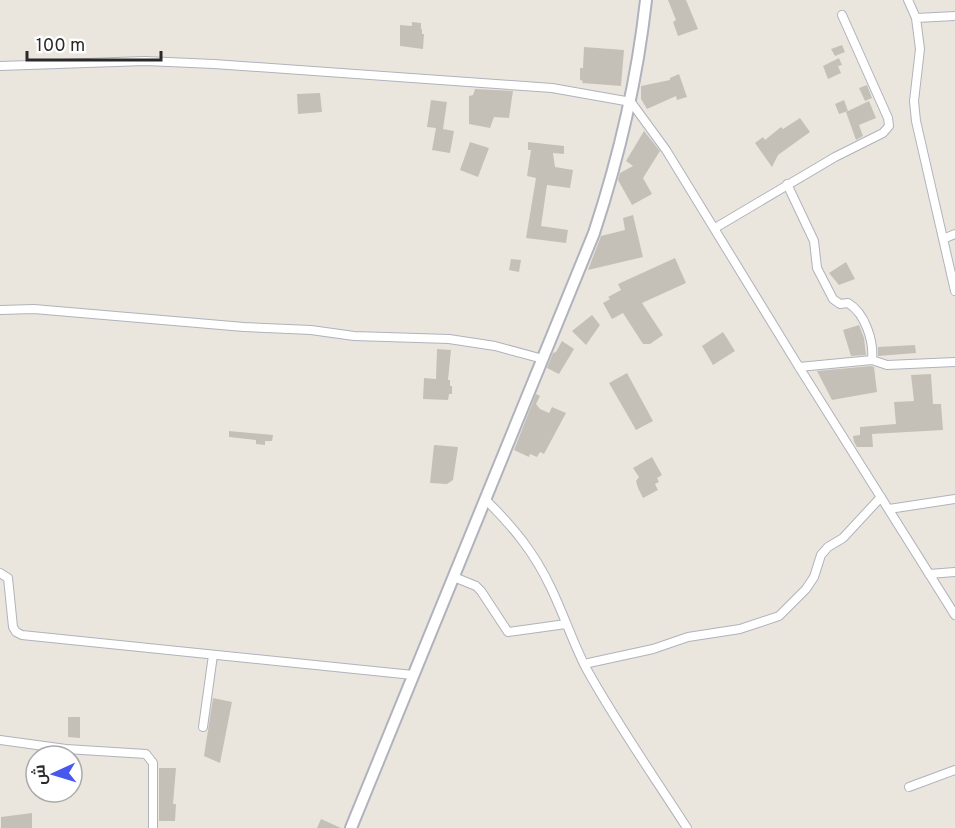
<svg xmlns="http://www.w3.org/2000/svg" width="955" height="828" viewBox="0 0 955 828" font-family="Overpass,Cairo,sans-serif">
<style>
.building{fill:#c4c0b8}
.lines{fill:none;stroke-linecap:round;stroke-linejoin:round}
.street-casing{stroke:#b0b2bd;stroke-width:10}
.secondary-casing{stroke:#b0b2bd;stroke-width:14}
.street{stroke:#fff;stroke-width:8}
.secondary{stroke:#fff;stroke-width:10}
</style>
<rect width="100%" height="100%" fill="#ebe6dd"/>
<path class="building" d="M668 0H686L698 29 678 36 673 22 676 20Z
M412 22 421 23V29H422V34H424L423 49 400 46V25L412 26Z
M842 45 845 52 835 56 831 49Z
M584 47 624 50 621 86 582 83 583 81 580 80V68H583Z
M839 58 842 65 838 66 841 73 828 79 823 66Z
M679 74 687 97 677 100 676 96 647 109 641 99V86L670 80V78Z
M867 85 872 98 865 101 859 88Z
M475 89 513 91 509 118 494 117 490 128 469 124V96L473 95Z
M320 93 322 112 298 114 297 94Z
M431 100 447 102 443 129 454 131 450 153 432 150 436 128 427 127Z
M844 100 848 111 839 114 835 104Z
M869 101 876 118 859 125 863 136 856 140 846 112Z
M800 118 810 132 778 155 772 167 755 143 763 137 765 140 781 127 783 129Z
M644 131 660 151 643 178 652 194 632 205 618 180 620 173 633 166 626 161Z
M470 142 489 148 478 177 460 170Z
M528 142 564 146V154L553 153 555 167 573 170 570 188 547 185 541 226 568 230 566 243 526 238 536 178 527 176 531 150H528Z
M633 215 643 257 588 270 601 236 625 230 623 218Z
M675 258 686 283 642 303 663 335 650 344H643L623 313 612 319 603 303 610 299 608 297 621 290 618 284Z
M511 259 521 260 519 272 509 270Z
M846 262 855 279 839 285 829 273Z
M592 315 600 325 586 345 572 331Z
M859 325 864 338 866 355 851 356 843 330Z
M723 332 735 351 713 365 702 346Z
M562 341 574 349 559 374 547 368 553 353 556 352Z
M915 345 916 353 878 356V347Z
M437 349 451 350 448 380H450V386H452V394H449L448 400 423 399 424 378 436 379Z
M871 366 874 367 877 392 832 400 817 371Z
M627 373 653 421 636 430 609 383Z
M931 374 933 404H941L943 430 872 434 873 447H857L854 442 853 436 860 435V427L896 424 894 402 914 401 911 375Z
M536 394 540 396 536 404 540 409 549 413 552 407 566 413 544 454 540 452 537 457 530 454 529 457 514 450Z
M229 431 273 435 272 441H265V445L256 444V440L229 437Z
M434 445 458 447 453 480 447 484 430 483Z
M652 457 662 475 657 478 659 482 655 484 658 490 643 498 638 488 636 481 639 477 633 468Z
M213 698 232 702 220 763 204 756Z
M68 717H80V738L68 737Z
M159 768H176L173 804H176L175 821H159Z
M32 813V828H1V817Z
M321 819 341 828H317Z"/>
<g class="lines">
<g class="street-casing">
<path id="street" d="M908 0 916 18 955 16
M916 18 920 49 914 101 916 121 955 291
M0 66 145 61 214 64 552 88 631 102 666 150 799 367 955 615
M787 184 814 241 817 268 833 299 840 304 848 303C865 313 874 341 872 360
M715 228 835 157 883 133 889 126 888 118 842 15
M943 239 955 234
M0 310 34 309 244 327 311 330 354 336 449 339 495 346 543 359
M799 367 872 360 887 365 955 362
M486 500C514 528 534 552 551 588 564 615 573 643 586 668 617 724 653 775 687 828
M889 509 955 499
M0 573 8 578 13 627 16 632 22 635 413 675
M929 574 955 572
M454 577 476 586 481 591 508 632 566 624
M584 664 653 649 688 637 740 629 779 616 806 589 814 577 821 555 828 547 843 538 881 497
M203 727 213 655
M0 740 66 749 146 754 153 763V828
M909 787 955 770"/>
</g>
<g class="secondary-casing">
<path id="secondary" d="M351 828 594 233C620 154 637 82 646 0"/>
</g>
<use href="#street" class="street"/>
<use href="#secondary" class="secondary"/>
</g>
<g transform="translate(54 774) rotate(266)"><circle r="28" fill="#ffffff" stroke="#aaaaaa" stroke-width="1.5"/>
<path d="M0-4.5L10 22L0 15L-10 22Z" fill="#4758ee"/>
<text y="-9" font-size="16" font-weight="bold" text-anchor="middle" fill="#2a2a2a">ش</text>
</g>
<path d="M27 51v9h134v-9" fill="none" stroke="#2a2a2a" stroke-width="3"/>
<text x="36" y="51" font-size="18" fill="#2a2a2a" stroke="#ffffff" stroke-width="4.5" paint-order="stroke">100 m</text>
</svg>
